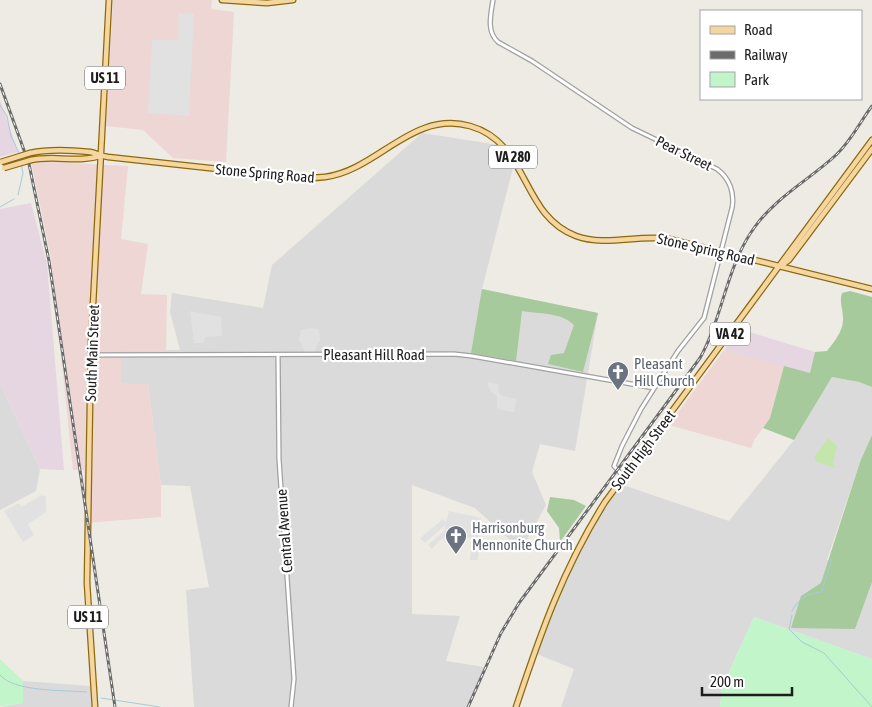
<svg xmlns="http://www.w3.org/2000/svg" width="872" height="707" viewBox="0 0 872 707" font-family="'Asap Condensed',sans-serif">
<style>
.residential{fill:#dbdada}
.commercial{fill:#edd6d4}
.industrial{fill:#e6d6e2}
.grass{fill:#c4e5ac}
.forest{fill:#a6ca9b}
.park{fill:#c3f5ca}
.parking{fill:#e1e1e1}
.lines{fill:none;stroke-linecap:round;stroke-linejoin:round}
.stream{stroke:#a7cad8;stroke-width:1}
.minor-casing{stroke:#a1a1a1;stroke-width:5.5}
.major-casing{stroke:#8c690a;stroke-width:7}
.minor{stroke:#fff;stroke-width:3}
.major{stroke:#f5d6a1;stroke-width:4.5}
.rail-casing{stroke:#6b6b6b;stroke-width:3}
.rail{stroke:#fff;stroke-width:1;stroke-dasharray:4;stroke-linecap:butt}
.major-bridge-casing{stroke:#8c690a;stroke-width:7;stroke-linecap:butt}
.major-bridge{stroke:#f5d6a1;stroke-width:4.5}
.labels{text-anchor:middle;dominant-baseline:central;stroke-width:4.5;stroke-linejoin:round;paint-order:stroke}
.shield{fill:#fff;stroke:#616161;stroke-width:1}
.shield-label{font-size:14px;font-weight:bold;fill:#1d1d1d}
.street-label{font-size:15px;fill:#1d1d1d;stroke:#fff}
.worship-label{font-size:15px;fill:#5b616d;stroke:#fff;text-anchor:start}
</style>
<rect width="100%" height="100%" fill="#edebe3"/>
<path class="residential" d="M422 133 518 148 482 289 598 313 575 451 540 444 532 472 546 505 521 550 475 508 412 485V614L460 616 446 661 484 667 468 707H194L186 590 209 587 190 486 161 485 148 384H121L120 350H180L170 312 172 293 263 308 272 265Z
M832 377 859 382 872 387V435L860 462 827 560 872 579V659L754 617 722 687 720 707H561L574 669 537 654 556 601 578 553 602 510 620 484 729 521 794 440Z
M0 383 40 469 36 491 0 510Z
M23 681 91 686 92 707H0L23 703Z"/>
<path class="commercial" d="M113 0H212L211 9 234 12 226 162 173 158 143 130 106 126Z
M31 161 128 166 121 239 148 244 141 294 167 295 166 351H121V383L148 384 161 485V517L85 523 84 470H73L51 258Z
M724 350 784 366 770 418 755 439 751 448 669 425Z"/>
<path class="industrial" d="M0 100 18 152 0 157Z
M31 203 47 264 64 470 40 469 0 383V209Z
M739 329 815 352 810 374 724 350Z"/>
<path class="grass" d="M828 438 837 446 833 464 835 468 815 461V456Z"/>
<path class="forest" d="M482 289 598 313 583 372 548 364 551 355 564 353 574 325C561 312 539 314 522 311L516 361 471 353Z
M850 291 872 297V387L859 382 832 377 794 440 763 428 770 418 784 366 810 373 815 352 827 351C834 342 844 330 843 318 843 308 839 303 842 293Z
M872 435V582L855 629 791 628 801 596 821 583 860 462Z
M550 497 574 500 586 506 560 542 559 528 547 511Z"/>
<path class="park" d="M754 617 872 659V707H720L722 687Z
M0 659 23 681V703L0 706Z"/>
<path class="parking" d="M179 13 194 14 189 116 148 113 152 40H178Z
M190 311 221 317 222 336 206 337 203 343H194Z
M310 328 319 330 320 340 314 352H305L299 339 301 330Z
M487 382 498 384 499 393 502 396 517 399 514 412 497 409V396L491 392Z
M42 495 46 497V512L28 524 34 535 23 542 4 511 19 503 21 507Z
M449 511 481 518 478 560H470L471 550 475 549 473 538 450 536 441 539 432 549 428 545 445 530V525L425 543 420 538 443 519 446 522Z"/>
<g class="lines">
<path class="stream" d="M0 105 7 116 11 136 20 155
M18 195 23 173 20 159
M0 207 14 199
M792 611C798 599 808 593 822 592 824 579 830 573 831 558
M792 615 789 629 802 642 824 653 872 707
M0 675C13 692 64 690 86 692
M101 698 160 707"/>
<g class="minor-casing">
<path id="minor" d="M493 0C491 14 486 31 498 42L532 61 632 128 717 169C729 178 735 192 732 208L704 318 678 351 641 409 622 446 614 466 623 476
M91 355 454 354 472 356 654 388
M278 355 279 459 294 679 291 707"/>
</g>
<g class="major-casing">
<path id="major" d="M222 0 267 3 293 0
M30 153C49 149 70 150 90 152 96 153 101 156 108 157 154 162 200 167 246 172 272 174 299 180 325 177 378 170 412 110 470 126 530 143 520 215 576 236 606 247 638 234 669 239L872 289
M31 160C54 155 78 163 100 156
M781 266 789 260 872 149
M95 707 87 583 91 343 109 0
M516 707C541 632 563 569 605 502L872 140"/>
</g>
<use href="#minor" class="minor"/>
<use href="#major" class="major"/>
<g class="rail-casing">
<path id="rail" d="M0 84 29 164 49 261 115 707
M468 707 501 633 519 603 700 358C723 317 726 267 754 228 776 197 809 180 836 155 851 141 860 122 872 106"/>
</g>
<use href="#rail" class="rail"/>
<g class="major-bridge-casing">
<path id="major-bridge" d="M1 162 30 153
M4 168 31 160"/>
</g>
<use href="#major-bridge" class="major-bridge"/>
</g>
<defs>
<g id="church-pin" transform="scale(1.125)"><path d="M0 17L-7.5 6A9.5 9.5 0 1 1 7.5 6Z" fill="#6b7280" stroke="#fff"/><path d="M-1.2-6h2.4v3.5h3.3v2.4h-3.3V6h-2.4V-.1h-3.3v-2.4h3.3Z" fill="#fff"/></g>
</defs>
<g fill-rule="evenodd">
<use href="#church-pin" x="618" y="372"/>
<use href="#church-pin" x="456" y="536"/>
</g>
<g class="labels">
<g class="shield">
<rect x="85" y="66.5" width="40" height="23" rx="4"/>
<rect x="489" y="145.5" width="48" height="23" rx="4"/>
<rect x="710" y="322.5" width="40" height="23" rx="4"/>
<rect x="68" y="605.5" width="40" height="23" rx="4"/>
</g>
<g class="shield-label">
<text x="105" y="78">US 11</text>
<text x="513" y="157">VA 280</text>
<text x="730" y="334">VA 42</text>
<text x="88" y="617">US 11</text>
</g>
<g class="street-label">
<text transform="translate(684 153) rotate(26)">Pear Street</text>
<text transform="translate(265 173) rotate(5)">Stone Spring Road</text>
<text transform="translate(706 249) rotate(13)">Stone Spring Road</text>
<text transform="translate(92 353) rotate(-88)">South Main Street</text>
<text x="374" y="354">Pleasant Hill Road</text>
<text transform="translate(643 450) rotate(-53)">South High Street</text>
<text transform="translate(284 531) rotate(-94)">Central Avenue</text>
</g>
<g class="worship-label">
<text x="634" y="363">Pleasant<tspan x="634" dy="17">Hill Church</tspan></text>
<text x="472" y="527">Harrisonburg<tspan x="472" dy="17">Mennonite Church</tspan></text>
</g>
</g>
<rect x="700" y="10" width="162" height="90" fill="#ffffff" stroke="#a5a5a5"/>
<rect x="710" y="26" width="25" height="8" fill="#f5d6a1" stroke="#a5a5a5"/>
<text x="744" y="35" font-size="15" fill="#1d1d1d">Road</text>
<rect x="710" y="51" width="25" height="8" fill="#6b6b6b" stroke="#a5a5a5"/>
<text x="744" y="60" font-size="15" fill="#1d1d1d">Railway</text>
<rect x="710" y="72" width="25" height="15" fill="#c3f5ca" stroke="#a5a5a5"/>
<text x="744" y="85" font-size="15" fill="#1d1d1d">Park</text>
<path d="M702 687v8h90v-8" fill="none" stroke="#1d1d1d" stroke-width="2.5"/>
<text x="710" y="687" font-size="15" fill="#1d1d1d" stroke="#ffffff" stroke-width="4" paint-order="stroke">200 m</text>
</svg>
